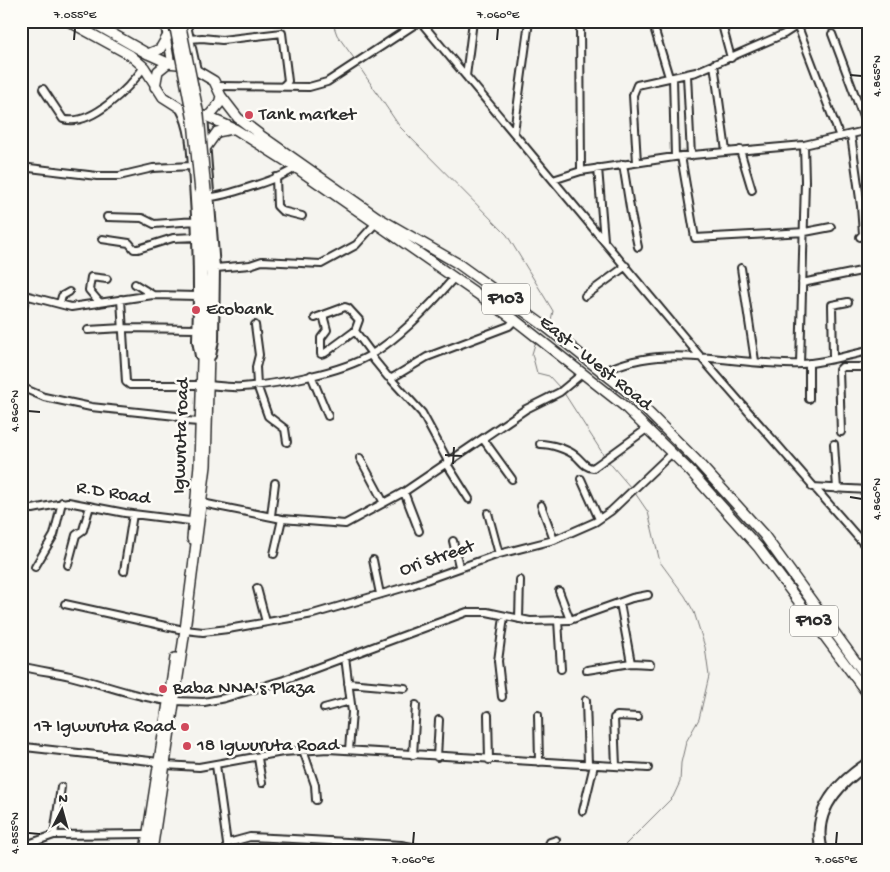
<svg xmlns="http://www.w3.org/2000/svg" width="890" height="872" viewBox="0 0 890 872" font-family="'Gochi Hand',sans-serif">
<style>
.lines{fill:none;stroke-linecap:round;stroke-linejoin:round}
.stream{stroke:#797877;stroke-width:1}
.minor-casing{stroke:#2b2b2b;stroke-width:10}
.major-casing{stroke:#2b2b2b;stroke-width:12}
.highway-casing{stroke:#2b2b2b;stroke-width:14}
.minor{stroke:#fdfcf7;stroke-width:6}
.major{stroke:#fdfcf7;stroke-width:9}
.highway{stroke:#fdfcf7;stroke-width:10}
.major-bridge-casing{stroke:#2b2b2b;stroke-width:12;stroke-linecap:butt}
.major-bridge{stroke:#fdfcf7;stroke-width:9}
.ticks{fill:none;stroke:#2b2b2b;stroke-width:2}
.poi-dot{fill:#d1495b;stroke:#fdfcf7;stroke-width:2}
.labels{text-anchor:middle;dominant-baseline:central;stroke-width:5;stroke-linejoin:round;paint-order:stroke}
.shield{fill:#fdfcf7;stroke:#6a6a68;stroke-width:1}
.shield-label{font-size:18px;font-weight:bold;fill:#2b2b2b}
.poi-label{font-size:19px;fill:#2b2b2b;stroke:#fdfcf7;text-anchor:start}
.street-label{font-size:19px;fill:#2b2b2b;stroke:#fdfcf7}
.neatline{fill:none;stroke:#2b2b2b;stroke-width:2}
.ticks-label{font-size:12px;text-anchor:middle;fill:#2b2b2b}
</style>
<rect width="100%" height="100%" fill="#f5f4ef"/>
<filter id="ink" filterUnits="userSpaceOnUse"><feTurbulence type="fractalNoise" baseFrequency=".02" numOctaves="2"/><feDisplacementMap in="SourceGraphic" scale="10" xChannelSelector="R" yChannelSelector="G"/><feConvolveMatrix kernelMatrix="1 2 1 2 8 2 1 2 1" color-interpolation-filters="sRGB"/></filter>
<g filter="url(#ink)">
<g class="lines">
<path class="stream" d="M332 21 337 35 356 61
M358 65 400 127 507 235 553 311 551 320
M535 344 532 354 537 373 549 376 560 388
M564 393 605 457
M607 460 631 488
M619 851 673 797 680 782 681 763 686 742 699 719 709 676 705 647 694 612 685 596 660 562 648 512 635 493"/>
<g class="minor-casing">
<path id="minor" d="M164 21 171 62
M186 21 197 70
M420 21 699 355 869 550
M580 21 581 171
M652 21 669 77
M721 21 731 58
M797 24 840 137
M832 34 868 130
M190 39 202 38 222 40 282 33 288 81 284 85
M714 64 726 151
M687 75 691 156
M466 76 473 21
M673 77 675 157
M217 86 309 87 327 82 420 21
M43 89 63 119C91 128 130 87 144 67
M180 109C192 131 191 158 193 183 197 236 198 288 196 341L199 356
M204 116 216 268 215 340 212 356
M514 132 529 21
M851 135 861 206 863 234 860 237
M740 150 752 190
M681 156 695 238 805 232 831 227
M637 162 633 95 637 85 696 72 784 34 804 21
M623 164 631 214 638 247
M21 167 97 176H119L153 168 191 166
M598 168 604 240
M276 177 277 206 282 211 302 216
M553 180 581 171 681 156 804 145 869 130
M212 197C226 195 288 177 295 167
M107 217 142 218 154 224 196 221
M102 239 129 243 134 249H138L173 238 197 237
M216 268 250 265 262 261 321 264 356 245 375 224
M741 268 755 361
M802 283 861 271 869 272
M135 284 153 295
M21 294 71 307 153 295 197 296
M585 296 626 266
M121 299 126 382 130 385H200
M60 303 62 296 69 292
M100 303 89 290 91 277 107 279
M323 315 327 330 321 338V354L325 353 355 331
M21 316 26 295
M315 318 345 307 348 308 359 320 355 331 372 354
M255 325 259 355 256 367 257 385 268 416 285 429 287 442
M88 330 123 328 197 329
M370 355 388 377 392 378 427 357 509 326 515 320
M833 357 832 305 848 302
M800 364 805 181 804 145
M603 372C666 340 735 367 801 364 824 363 847 355 869 351
M311 375 328 416
M389 377 422 413 449 463
M208 385C219 386 231 388 242 387 278 384 341 373 372 354 403 335 430 306 453 279
M21 387 44 397 91 407 176 416 186 421 199 422
M809 399V363
M841 432 839 370 842 367H869
M483 439 512 479
M540 444C551 444 567 449 576 456 582 461 584 467 593 468L648 428
M834 444 837 489
M360 458 384 503
M447 464 469 499
M581 479 599 519
M812 487 869 490
M404 492 419 531
M202 503 282 519 345 524 404 492 526 409 560 392 583 373
M541 505 554 540
M21 508 33 509 68 502 125 513 198 522
M488 513 499 554
M271 516 275 483
M453 541 459 566
M274 554 282 519
M373 560 380 594
M68 565 76 535 83 530 90 506
M35 567 54 535 62 502
M124 571 133 514
M257 588 266 622
M559 591 570 620
M620 603 631 663
M65 604 179 629
M519 619 520 580
M558 620 561 669
M185 630 203 632 228 629 313 614 409 586 499 554 554 540 595 522 611 511 672 453
M345 657 352 712 349 750
M21 666C38 671 54 672 70 676 103 684 134 697 168 701
M587 670 631 663 650 664
M348 683 405 688
M502 697 498 661 504 617
M586 700 588 765
M174 701 204 702 225 698 284 680 467 612H487L530 621 570 620 632 598 648 595
M324 708 350 701
M488 715 489 760
M538 715 539 762
M25 747 159 762
M303 750 315 785 316 800
M413 755 416 705
M437 757 439 720
M258 758 262 783
M165 765 199 767 283 752 328 749 648 768
M216 765 228 851
M616 766 614 718 617 716 638 717
M583 811 594 765
M54 835 61 787
M31 843 54 835 148 834
M228 843 250 837 293 839 401 845 435 851
M546 851 550 842 556 840"/>
</g>
<g class="major-casing">
<path id="major" d="M68 21 130 55 144 67 163 97 185 111 208 117 235 129 295 167 515 320 624 406 690 471 758 547 869 696
M90 21 148 54 168 63 187 65 214 81 221 96 219 104 208 117
M148 54 160 49 167 37
M155 87 158 71 168 63
M221 96 238 118 263 137 377 217 457 263 546 327 630 394 696 460 764 535 869 680
M207 146 217 132 232 129
M192 539 199 465 203 327 200 192
M145 851 175 658
M152 851 185 630 206 466 211 275 206 191"/>
</g>
<g class="highway-casing">
<path id="highway" d="M822 851C811 812 838 783 869 763"/>
</g>
<use href="#minor" class="minor"/>
<use href="#major" class="major"/>
<use href="#highway" class="highway"/>
<g class="major-bridge-casing">
<path id="major-bridge" d="M180 22 199 115 206 191
M174 23 193 121 200 192"/>
</g>
<use href="#major-bridge" class="major-bridge"/>
</g>
</g>
<path class="ticks" d="M74 40 75 28M497 40 498 28M850 75 862 76M28 411 40 412M445 455 462 456M453 464 454 447M850 497 862 499M28 833 40 834M413 844 414 832M836 844 837 832"/>
<g class="poi-dot">
<circle cx="249" cy="115" r="5"/>
<circle cx="196" cy="310" r="5"/>
<circle cx="163" cy="689" r="5"/>
<circle cx="185" cy="727" r="5"/>
<circle cx="187" cy="746" r="5"/>
</g>
<g class="labels">
<g class="shield">
<rect x="482" y="283.5" width="48" height="31" rx="4"/>
<rect x="790" y="605.5" width="48" height="31" rx="4"/>
</g>
<g class="shield-label">
<text x="506" y="299">F103</text>
<text x="814" y="621">F103</text>
</g>
<g class="poi-label">
<text x="259" y="115">Tank market</text>
<text x="206" y="310">Ecobank</text>
<text x="173" y="689">Baba NNA's Plaza</text>
<text x="175" y="727" text-anchor="end">17 Igwuruta Road</text>
<text x="197" y="746">18 Igwuruta Road</text>
</g>
<g class="street-label">
<text transform="translate(595 364) rotate(39)">East - West Road</text>
<text transform="translate(182 436) rotate(-88)">Igwuruta road</text>
<text transform="translate(113 494) rotate(9)">R.D Road</text>
<text transform="translate(437 559) rotate(-19)">Ori Street</text>
</g>
</g>
<rect width="890" height="872" fill="none" stroke="#fdfcf7" stroke-width="55"/>
<g transform="translate(62 810) rotate(6)" stroke="#fdfcf7" stroke-width="4" paint-order="stroke">
<path d="M0-4L9 19L0 12L-9 19Z" fill="#2b2b2b"/>
<text y="-8" font-size="14" font-weight="bold" text-anchor="middle" fill="#2b2b2b">N</text>
</g>
<rect x="28" y="28" width="834" height="816" class="neatline"/>
<g class="ticks-label">
<text x="75" y="18">7.055°E</text>
<text x="498" y="18">7.060°E</text>
<text transform="translate(876 76) rotate(-90)" y="4">4.865°N</text>
<text transform="translate(14 411) rotate(-90)" y="4">4.860°N</text>
<text transform="translate(876 499) rotate(-90)" y="4">4.860°N</text>
<text transform="translate(14 833) rotate(-90)" y="4">4.855°N</text>
<text x="413" y="863">7.060°E</text>
<text x="836" y="863">7.065°E</text>
</g>
</svg>
